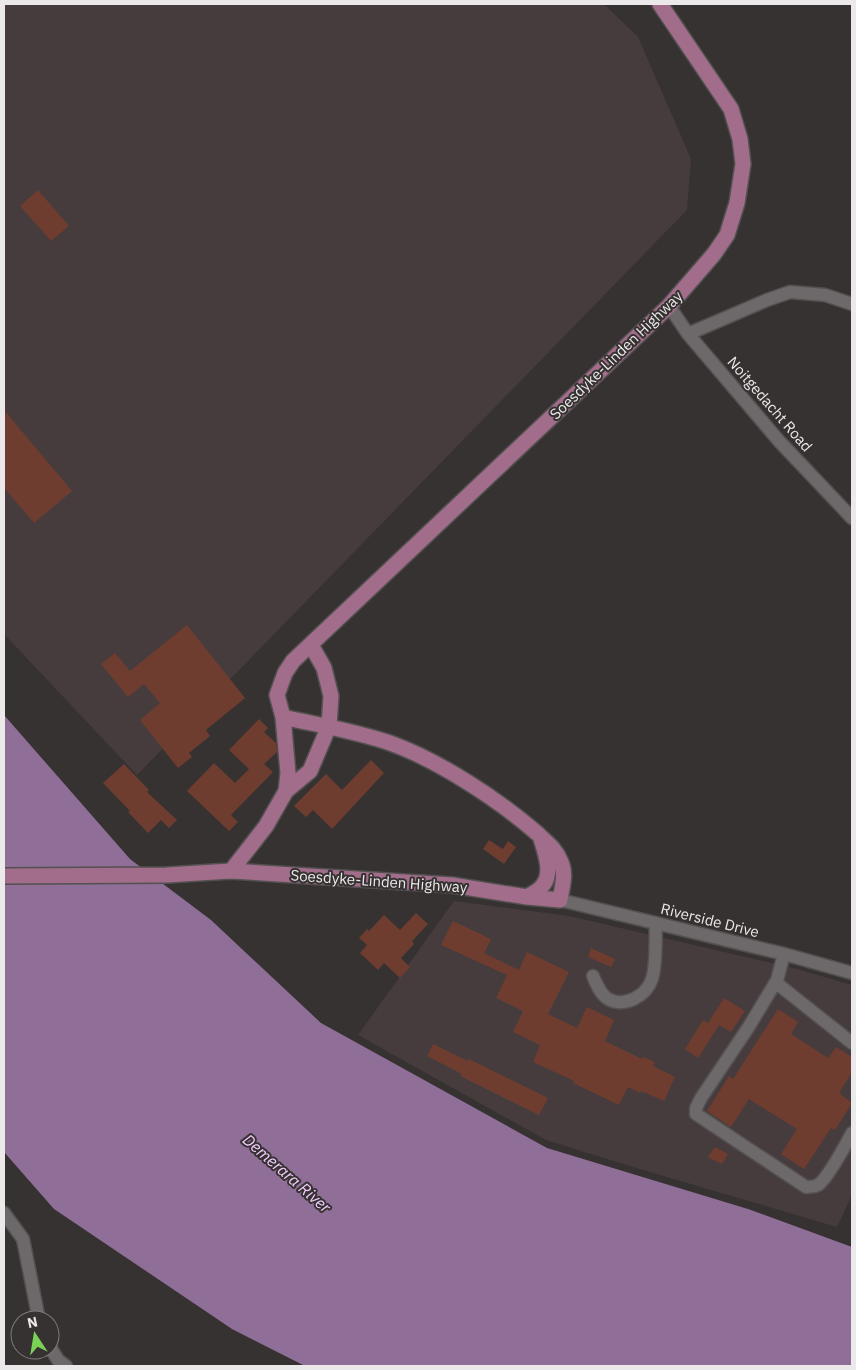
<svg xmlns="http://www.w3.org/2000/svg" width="856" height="1370" viewBox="0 0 856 1370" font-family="'IBM Plex Sans',sans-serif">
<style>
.built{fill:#463c3d}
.water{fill:#8f6e97}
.building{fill:#6e3d30}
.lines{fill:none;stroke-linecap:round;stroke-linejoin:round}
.minor-casing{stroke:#535050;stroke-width:15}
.major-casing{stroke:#535050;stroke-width:18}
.minor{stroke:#6d6869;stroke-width:12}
.major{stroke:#a16d8a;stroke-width:15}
.labels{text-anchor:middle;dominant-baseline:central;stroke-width:4;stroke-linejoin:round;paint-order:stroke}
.street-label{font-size:15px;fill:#ece9ea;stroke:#363232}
.water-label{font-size:16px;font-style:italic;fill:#f5ccff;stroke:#363232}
</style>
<rect width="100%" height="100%" fill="#363232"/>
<path class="built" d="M4 4H604L638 37 691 159 687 210 137 775 4 634Z
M454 901 569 916 797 969 852 985V1195L837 1227 636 1168 546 1140 358 1035Z"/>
<path class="water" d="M4 715 130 859 211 920 321 1023 547 1148 748 1209 852 1247V1366H305L232 1329 54 1209 4 1152Z"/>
<path class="building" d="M38 190 69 226 51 241 20 206Z
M4 410 72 491 34 523 4 488Z
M187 625 245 698 206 730 210 736 189 753 192 757 178 768 140 720 160 703 144 684 128 697 101 664 115 653 130 671Z
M259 719 268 728 264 732 276 743 277 752 264 764 273 772 231 815 238 822 229 831 187 791 214 763 235 783 249 769 229 750Z
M371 760 384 773 332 829 313 810 306 817 294 806 326 774 342 790Z
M124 764 149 790 147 792 177 820 169 828 161 820 148 833 128 812 130 811 103 783Z
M489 840 503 849 508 841 516 847 504 864 483 849Z
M416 913 428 924 412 941 414 944 401 958 410 967 400 978 384 963 378 970 360 953 367 945 359 938 367 929 369 931 384 915 400 930Z
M453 921 491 939 484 953 519 970 527 952 569 972 548 1014 577 1028 587 1007 614 1020 605 1041 642 1059 643 1057 655 1062 653 1066 675 1077 664 1101 641 1091 640 1093 628 1087 619 1105 573 1083 574 1081 533 1062 540 1045 513 1032 523 1011 496 998 507 975 441 945Z
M591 948 615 959 611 967 588 957Z
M724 998 745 1011 731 1032 719 1025 698 1058 685 1049 703 1020 708 1023Z
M778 1009 798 1022 791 1034 828 1058 836 1047 852 1057V1072L839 1093 852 1103 835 1130 831 1128 804 1169 781 1154 797 1129 749 1099 731 1127 707 1111 729 1076 733 1079Z
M433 1044 468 1061 469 1059 548 1098 539 1115 460 1076 462 1074 427 1056Z
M715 1147 728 1154 722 1164 708 1157Z"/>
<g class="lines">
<g class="minor-casing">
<path id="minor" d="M669 306 688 334 779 441 852 518
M688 334 767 300 790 292 825 295 852 304
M560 900 784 954 852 973
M784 954 777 980 748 1028 701 1098 696 1108V1114L806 1187C810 1187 814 1187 818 1185 828 1178 845 1146 852 1133
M593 976C596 983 600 994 608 999 625 1008 646 996 652 979 657 964 655 939 656 924
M777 980 779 985 852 1043
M4 1213 23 1239 39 1320
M50 1347 58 1360 66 1366"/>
</g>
<g class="major-casing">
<path id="major" d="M286 791 310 771 329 726 331 696 324 668 311 645
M231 871 266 826 286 791 288 773 283 717 277 695 285 673 293 661 669 306 714 254 727 235 737 203 743 164 740 139 731 109 660 4
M4 876 167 875 231 871 452 885 527 897 560 900C562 887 567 873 560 860 556 849 546 842 538 834 499 800 438 760 390 743 355 731 318 725 283 717
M527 897C532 894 540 890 543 885 553 873 545 852 541 839"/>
</g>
<use href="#minor" class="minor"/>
<use href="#major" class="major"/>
</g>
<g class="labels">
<g class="street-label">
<text transform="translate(616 355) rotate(-44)">Soesdyke-Linden Highway</text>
<text transform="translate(770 404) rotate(49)">Noitgedacht Road</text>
<text transform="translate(379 881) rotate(4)">Soesdyke-Linden Highway</text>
<text transform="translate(710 920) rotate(14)">Riverside Drive</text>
</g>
<g class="water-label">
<text transform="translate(287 1173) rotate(41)">Demerara River</text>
</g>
</g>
<rect width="856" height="1370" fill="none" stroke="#ece9ea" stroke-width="10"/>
<g transform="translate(35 1335) rotate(348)"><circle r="24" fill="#363232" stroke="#7f7b7c"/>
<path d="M0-4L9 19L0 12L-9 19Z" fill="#7ad156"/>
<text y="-8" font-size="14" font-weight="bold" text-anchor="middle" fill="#ece9ea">N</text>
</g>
</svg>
